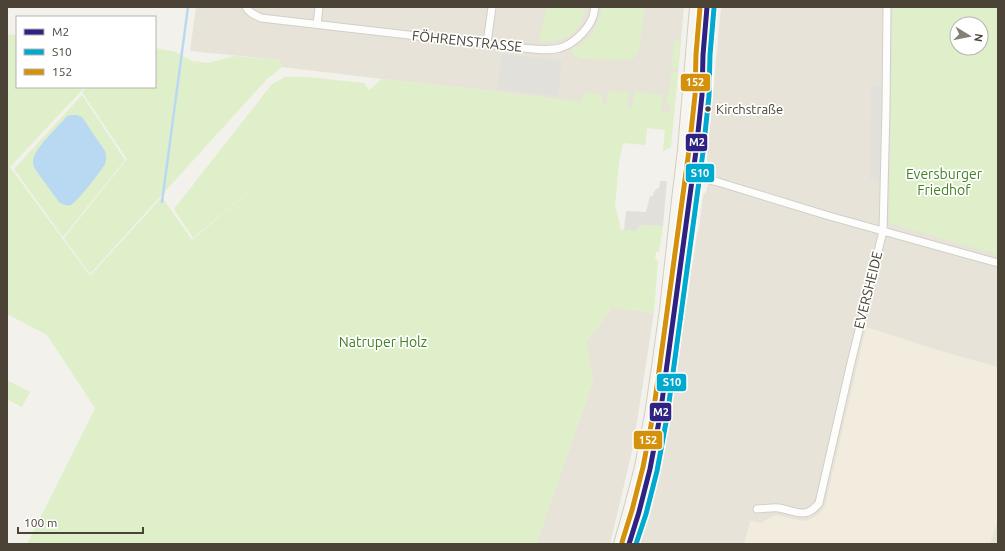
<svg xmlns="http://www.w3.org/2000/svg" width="1005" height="551" viewBox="0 0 1005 551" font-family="Ubuntu,sans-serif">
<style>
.residential{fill:#e7e3d8;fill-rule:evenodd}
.education{fill:#f1ecdd}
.green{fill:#deefc9;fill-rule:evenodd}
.parking{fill:#e1e0da}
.water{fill:#b9d9f3}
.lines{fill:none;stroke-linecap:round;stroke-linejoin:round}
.stream{stroke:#b9d9f3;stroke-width:2.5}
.minor-casing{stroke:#d0cfc9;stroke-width:9}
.secondary-casing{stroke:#d2cec1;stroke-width:12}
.minor{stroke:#fdfdfc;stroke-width:7}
.secondary{stroke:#f7f5ef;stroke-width:10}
.bus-1-casing{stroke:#fff;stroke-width:8}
.bus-2-casing{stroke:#fff;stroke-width:8}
.bus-3-casing{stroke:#fff;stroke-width:8}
.bus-1{stroke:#2e2382;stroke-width:5}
.bus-2{stroke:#00a9ce;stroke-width:5}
.bus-3{stroke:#d4910b;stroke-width:5}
.bus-dot{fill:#4a4336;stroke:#fff;stroke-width:1.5}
.labels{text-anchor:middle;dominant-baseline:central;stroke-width:3.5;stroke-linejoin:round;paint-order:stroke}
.bus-label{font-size:13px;fill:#4a4336;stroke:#fff;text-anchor:start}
.street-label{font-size:14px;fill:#4a4336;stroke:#fff}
.park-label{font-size:14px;fill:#438123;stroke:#fff}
.line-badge{stroke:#fff;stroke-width:1.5}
.badge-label{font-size:11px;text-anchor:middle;font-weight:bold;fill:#fff}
</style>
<rect width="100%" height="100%" fill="#f2f1eb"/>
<path class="residential" d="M196 7H684L674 114 468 88 382 79 282 67 280 60 190 51Z
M721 7H998V544H640L653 500 669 420 697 234 699 229 703 195 706 192 712 169 708 164 707 159ZM957 24H981V48H957Z
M612 307 654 313 633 447 610 544H536L593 381 586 343Z"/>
<path class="education" d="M866 327 941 351 998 367V520L990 544H744L750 521 761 523 773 516 779 515 788 518 805 521 815 517 820 513 825 506Z"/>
<path class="green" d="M547 7H585C581 36 565 41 539 42Z
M602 7H645L639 49 635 57 631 60 581 59 574 55 570 51C575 48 580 45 584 42 594 33 600 20 602 7Z
M893 7H998V255L889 223ZM957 24H981V48H957Z
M7 34 17 35V87H85L10 167 90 276 162 197 192 240 273 171 193 238 174 209 272 84 285 77H307L364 83 369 90 382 79 468 88 581 102 583 92 603 95 602 105H606L609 91 629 93 627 108H632L634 91 663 95 661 112 670 113 671 105 666 104 667 95 669 94 671 72H678L671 147 663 151 665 130 647 128 645 145 623 143 619 163 615 205 621 230 641 225 663 226 659 252H656L655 259 658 260 654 313 612 307 586 343 593 381 536 544H27L95 408 47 335 7 314Z
M674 40H681L678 69 671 68Z
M155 48 176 52 192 61 208 63 234 56 280 60 282 67 267 79 90 274 64 238 127 159 82 92 87 87H155Z
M82 95 125 160 63 237 14 169Z
M7 380 30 392 22 407 7 399Z"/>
<path class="parking" d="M502 54 562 61 558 96 497 89Z
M871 84 881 87 880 182 870 179Z
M660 181H667L663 226 641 225 635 231 624 230 626 211 646 212 650 196H653L654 192 656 189 659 188Z"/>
<path class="water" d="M72 115H77L82 117 105 151C106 156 107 159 105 164 102 170 77 202 71 205 67 206 63 205 59 202L35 169C33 165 32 161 34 157 37 146 59 126 67 116Z"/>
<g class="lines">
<path class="stream" d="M162 202 188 7"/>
<g class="minor-casing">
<path id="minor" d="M246 7C249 13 255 15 261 18L513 47C528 48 545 52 560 48 573 44 586 32 592 19 594 15 594 11 595 7
M317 24 319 7
M487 43 492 7
M680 175 702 178 718 182 829 216 998 263
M757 509C764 509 772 507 779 508 796 511 806 520 819 503L850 367 883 231 886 108 887 7"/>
</g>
<g class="secondary-casing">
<path id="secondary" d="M619 544 629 509 640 467 650 415 658 360 665 309 677 200 683 150 695 7
M629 544 639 512 650 469 660 416 666 371 696 151 702 95 703 55 707 7"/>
</g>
<use href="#minor" class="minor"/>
<use href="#secondary" class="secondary"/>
<g class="bus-1-casing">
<path id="bus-1" d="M629 544 639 512 650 469 660 416 696 151 702 95 703 55 707 7"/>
</g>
<g class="bus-2-casing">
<path id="bus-2" d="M636 544 646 514 657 471 667 417 703 152 709 96 710 55 714 8"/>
</g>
<g class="bus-3-casing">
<path id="bus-3" d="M622 542 632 510 643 467 653 415 689 150 695 95 696 54 700 7"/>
</g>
<use href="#bus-1" class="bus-1"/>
<use href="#bus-2" class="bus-2"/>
<use href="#bus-3" class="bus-3"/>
</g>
<circle class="bus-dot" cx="708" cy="109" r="3.5"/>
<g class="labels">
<g class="bus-label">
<text x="716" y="109">Kirchstraße</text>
</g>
<g class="street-label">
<text transform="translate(467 41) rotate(6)">FÖHRENSTRASSE</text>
<text transform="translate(868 290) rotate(-76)">EVERSHEIDE</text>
</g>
<g class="park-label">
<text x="944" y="174">Eversburger<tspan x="944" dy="16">Friedhof</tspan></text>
<text x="383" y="342">Natruper Holz</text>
</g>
</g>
<g class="line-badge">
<rect x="680" y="73" width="31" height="19" rx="4" fill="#d4910b"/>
<rect x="685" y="133" width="23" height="19" rx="4" fill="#2e2382"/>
<rect x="685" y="163" width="30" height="20" rx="4" fill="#00a9ce"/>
<rect x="656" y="373" width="31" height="19" rx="4" fill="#00a9ce"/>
<rect x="649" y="402" width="23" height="20" rx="4" fill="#2e2382"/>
<rect x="633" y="430" width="30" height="20" rx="4" fill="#d4910b"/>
</g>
<g class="badge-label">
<text x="695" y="86">152</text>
<text x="697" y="146">M2</text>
<text x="700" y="177">S10</text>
<text x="672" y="386">S10</text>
<text x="661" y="416">M2</text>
<text x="648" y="444">152</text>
</g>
<rect width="1005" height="551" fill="none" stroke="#4a4336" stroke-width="16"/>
<rect x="16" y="16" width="140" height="72" fill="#ffffff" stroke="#b7b4af"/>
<rect x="24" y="29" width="20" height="6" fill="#2e2382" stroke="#b7b4af"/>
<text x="52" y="36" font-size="12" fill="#4a4336">M2</text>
<rect x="24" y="49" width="20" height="6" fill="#00a9ce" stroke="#b7b4af"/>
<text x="52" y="56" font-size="12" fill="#4a4336">S10</text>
<rect x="24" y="69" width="20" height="6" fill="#d4910b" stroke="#b7b4af"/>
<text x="52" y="76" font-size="12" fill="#4a4336">152</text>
<g transform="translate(969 36) rotate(100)"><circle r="19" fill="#ffffff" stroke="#b7b4af"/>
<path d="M0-3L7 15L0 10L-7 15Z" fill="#858075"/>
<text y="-6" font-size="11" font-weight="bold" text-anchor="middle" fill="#4a4336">N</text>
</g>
<path d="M18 527v6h125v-6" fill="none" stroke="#4a4336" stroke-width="2"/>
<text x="24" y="527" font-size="12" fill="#4a4336" stroke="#ffffff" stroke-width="3" paint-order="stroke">100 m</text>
</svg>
